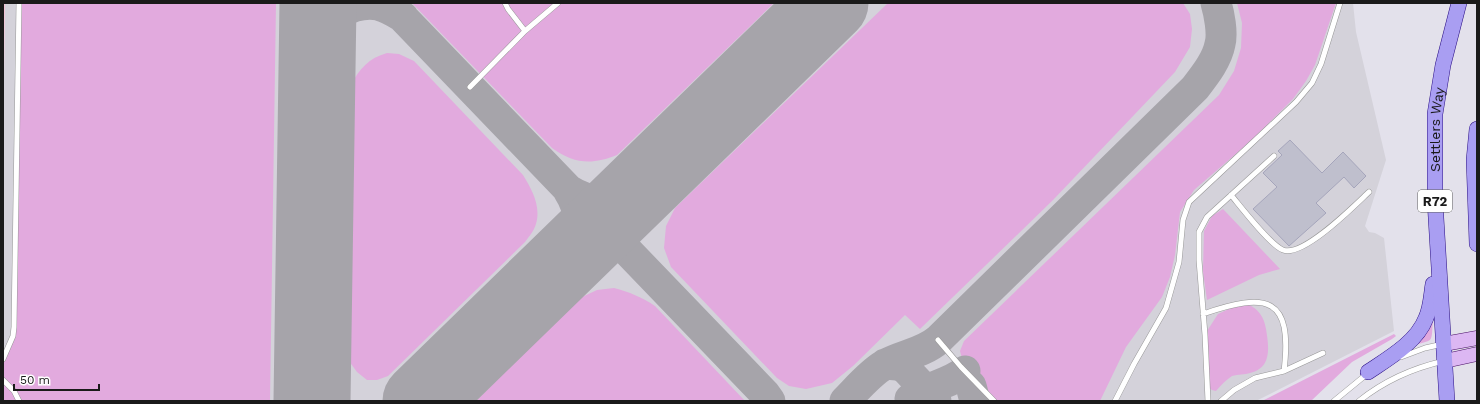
<svg xmlns="http://www.w3.org/2000/svg" width="1480" height="404" viewBox="0 0 1480 404" font-family="'Work Sans',sans-serif">
<style>
.airport{fill:#d4d2da}
.grass{fill:#e2aade}
.park{fill:#f3c0d2}
.lines{fill:none;stroke-linecap:round;stroke-linejoin:round}
.taxiway{stroke:#a6a4aa;stroke-width:31}
.runway{stroke:#a6a4aa;stroke-width:77}
.building{fill:#bfbfcd;stroke:#a5a5bb}
.lane-casing{stroke:#979797;stroke-width:6}
.secondary-casing{stroke:#480e65;stroke-width:15}
.primary-casing{stroke:#290d84;stroke-width:16}
.lane{stroke:#fff;stroke-width:5}
.secondary{stroke:#dcb7f3;stroke-width:14}
.primary{stroke:#a99ef2;stroke-width:15}
.labels{text-anchor:middle;dominant-baseline:central;stroke-width:3;stroke-linejoin:round;paint-order:stroke}
.shield{fill:#fff;stroke:#5f5f5f;stroke-width:1}
.shield-label{font-size:13px;font-weight:bold;fill:#1a1a1a}
.street-label{font-size:14px;fill:#1a1a1a;stroke:#fff}
</style>
<rect width="100%" height="100%" fill="#e3e1eb"/>
<path class="airport" d="M5 3H1353L1356 32 1386 160 1365 226 1369 232 1375 233 1384 238 1394 331 1256 401H3V144Z"/>
<path class="grass" d="M21 3H276L270 401H3V357L12 342Z
M412 3H774L617 155C592 165 574 164 552 148Z
M888 3H1183L1190 14 1192 29 1190 47 1175 72 1053 200 920 329 905 315 853 366 832 383 806 389 789 386 777 378 671 267 664 248 666 226 675 208Z
M1237 3H1336L1315 65 1306 81 1293 99 1252 140 1194 190 1180 212 1175 255 1170 277 1162 297 1126 347 1100 401H997L964 366 960 351 964 341 1219 95 1234 71 1241 48 1242 23Z
M387 53 399 54 414 61 523 175C533 191 543 210 534 229 532 233 528 238 525 242L388 376 377 380H367L357 372 349 361 348 348 351 85C359 69 369 58 387 53Z
M1223 209 1280 269 1259 275 1207 300 1203 272 1204 231 1212 216Z
M614 288C629 292 642 297 655 306L745 401H476L580 298 597 290Z
M1247 304C1259 309 1264 317 1266 329 1269 347 1272 368 1250 373 1245 375 1238 374 1232 376 1226 380 1221 385 1216 391L1212 390 1209 388 1207 331 1218 314 1231 308Z
M1433 319C1431 345 1435 339 1410 346Z
M1394 334 1396 336 1392 339 1352 362 1311 401H1262Z"/>
<path class="park" d="M3 3H5L3 144Z"/>
<g class="lines">
<path class="taxiway" d="M389 3 765 394 770 401
M317 71C317 62 317 52 319 44 324 18 352 1 378 5 387 7 395 12 403 17
M569 190C594 206 611 200 636 190
M563 261C580 236 585 217 568 190
M885 364 897 365 904 367 936 401
M960 375 971 386 975 401
M910 399C926 386 949 385 965 371
M845 401C857 389 870 373 884 365 902 355 923 353 938 340L1195 88C1205 75 1217 60 1220 44 1223 33 1219 13 1216 3"/>
<path class="runway" d="M312 401 318 3
M421 401 830 3"/>
</g>
<path class="building" d="M1290 140 1322 173 1343 152 1366 176 1354 188 1344 177 1316 203 1326 213 1289 246 1253 209 1277 187 1263 173 1282 155 1278 151Z"/>
<g class="lines">
<g class="lane-casing">
<path id="lane" d="M505 3 508 9 525 31
M470 87 525 31 558 3
M1231 195C1241 207 1270 245 1283 250 1303 258 1355 205 1369 192
M1203 314C1267 292 1293 296 1284 371
M938 340 961 367 994 401
M1401 357 1425 348 1443 344
M3 359 13 336 14 327 19 3
M3 380 14 391 19 401
M1115 401 1134 364 1166 308 1179 262 1183 220 1189 202 1296 102 1312 83 1321 64 1340 3
M1208 401 1205 335 1199 260V232L1207 217 1274 156
M1221 401 1234 390 1255 378 1284 371 1323 353
M1334 401 1367 374
M1359 401C1384 381 1413 368 1444 361"/>
</g>
<g class="secondary-casing">
<path id="secondary" d="M1444 344 1477 338
M1445 361 1477 354"/>
</g>
<g class="primary-casing">
<g id="primary">
<path d="M1477 129 1474 160 1477 244"/>
<path d="M1368 372C1389 358 1417 342 1426 318 1431 307 1431 296 1433 284"/>
<path id="s1" d="M1447 401 1435 201V114L1443 65 1459 3"/>
</g>
</g>
<use href="#lane" class="lane"/>
<use href="#secondary" class="secondary"/>
<use href="#primary" class="primary"/>
</g>
<g class="labels">
<rect class="shield" x="1418" y="190" width="34" height="22" rx="3"/>
<g class="shield-label">
<text x="1435" y="201">R72</text>
</g>
<g class="street-label">
<text stroke="none"><textPath href="#s1" startOffset="272">Settlers Way</textPath></text>
</g>
</g>
<rect width="1480" height="404" fill="none" stroke="#1a1a1a" stroke-width="8"/>
<path d="M14 384v6h85v-6" fill="none" stroke="#1a1a1a" stroke-width="2"/>
<text x="20" y="384" font-size="12" fill="#1a1a1a" stroke="#ffffff" stroke-width="3" paint-order="stroke">50 m</text>
</svg>
